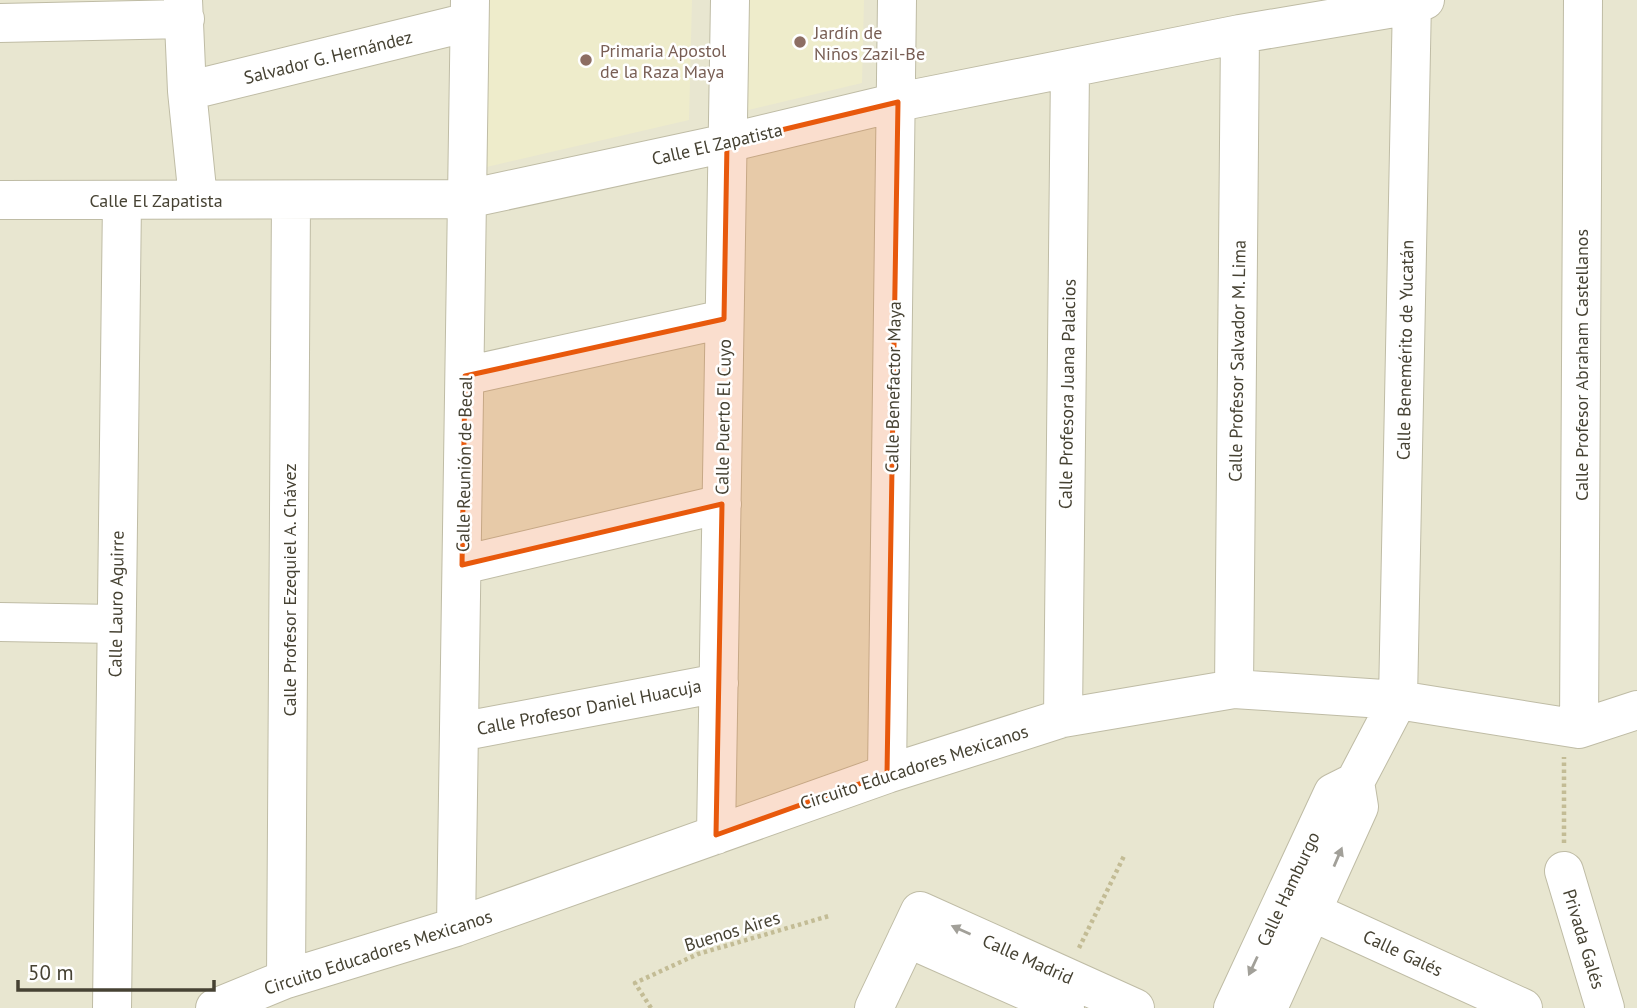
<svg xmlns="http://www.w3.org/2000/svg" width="1637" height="1008" viewBox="0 0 1637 1008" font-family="'PT Sans',sans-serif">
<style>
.residential{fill:#e8e6d0}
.education{fill:#eeeccb}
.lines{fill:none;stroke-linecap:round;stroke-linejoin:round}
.minor-casing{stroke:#bfbca5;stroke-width:40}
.path{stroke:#c3bc95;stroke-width:4.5;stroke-dasharray:3.5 3.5;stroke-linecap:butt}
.minor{stroke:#fff;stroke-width:38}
.oneway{fill:#a2a099}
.marked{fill:#e8590c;fill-opacity:0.2;stroke:#e8590c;stroke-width:5;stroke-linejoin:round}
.education-dot{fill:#8d6e63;stroke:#fff;stroke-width:2.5}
.labels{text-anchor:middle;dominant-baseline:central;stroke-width:5;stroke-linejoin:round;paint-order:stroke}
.education-label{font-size:18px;fill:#785e54;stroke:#fff;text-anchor:start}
.street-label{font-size:18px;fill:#464233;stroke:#fff}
</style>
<rect width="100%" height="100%" fill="#f3f2e3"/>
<path class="residential" d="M0 0H1637V1008H0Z"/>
<path class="education" d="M482 0H692L689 120 478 169Z
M739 0H864L862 83 736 113Z"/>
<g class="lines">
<g class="minor-casing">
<path id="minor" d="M183 0 187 91 198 199
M0 23 185 19
M187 91 469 22
M0 200 467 199 727 143 898 102 1240 34 1412 5 1425 0
M465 376 724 319
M462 565 722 504
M0 622 115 624
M1234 689 1240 34
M1063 718 1070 69
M1579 729 1583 0
M459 732 719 683
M887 774 897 0
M716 835 730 0
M1564 871 1605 1008
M1284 899 1523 1008
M456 927 470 0
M907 938 1065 1008
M286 979 291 201
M112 1008 122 201
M215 1008 286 979 456 927 887 774 1063 718 1234 689 1398 700 1579 729 1637 710
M874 1008 920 911 1135 1008
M1233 1008 1333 793 1355 782
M1268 1008 1359 807 1355 782 1398 700 1412 0"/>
</g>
<path class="path" d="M1564 843V757
M1079 948 1125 854
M651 1008 635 983 698 954 829 916"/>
<use href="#minor" class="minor"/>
</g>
<defs><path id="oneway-solid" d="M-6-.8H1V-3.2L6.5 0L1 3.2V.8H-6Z" transform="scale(1.75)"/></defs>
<g class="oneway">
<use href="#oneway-solid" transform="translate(1338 857) rotate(-67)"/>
<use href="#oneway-solid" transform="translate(961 930) rotate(-156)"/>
<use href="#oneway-solid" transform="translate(1253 966) rotate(115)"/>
</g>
<path class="marked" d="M898 102 887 774 716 835 722 504 462 565 465 376 724 319 727 143Z"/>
<g class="education-dot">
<circle cx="800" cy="42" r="7"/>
<circle cx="586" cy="60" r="7"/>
</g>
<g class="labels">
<g class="education-label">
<text x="814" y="32">Jardín de<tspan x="814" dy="21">Niños Zazil-Be</tspan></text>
<text x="600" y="50">Primaria Apostol<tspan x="600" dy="21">de la Raza Maya</tspan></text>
</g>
<g class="street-label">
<text transform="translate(328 57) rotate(-14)">Salvador G. Hernández</text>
<text transform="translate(717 144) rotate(-13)">Calle El Zapatista</text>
<text x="156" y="200">Calle El Zapatista</text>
<text transform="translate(1405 350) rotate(-89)">Calle Benemérito de Yucatán</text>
<text transform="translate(1237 361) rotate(-89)">Calle Profesor Salvador M. Lima</text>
<text transform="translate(1581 365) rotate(-90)">Calle Profesor Abraham Castellanos</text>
<text transform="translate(893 387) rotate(-89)">Calle Benefactor Maya</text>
<text transform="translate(1067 394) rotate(-89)">Calle Profesora Juana Palacios</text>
<text transform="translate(723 417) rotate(-89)">Calle Puerto El Cuyo</text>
<text transform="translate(464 464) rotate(-89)">Calle Reunión de Becal</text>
<text transform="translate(289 590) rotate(-90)">Calle Profesor Ezequiel A. Chávez</text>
<text transform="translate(116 604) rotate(-89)">Calle Lauro Aguirre</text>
<text transform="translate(589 707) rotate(-11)">Calle Profesor Daniel Huacuja</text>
<text transform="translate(914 767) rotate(-18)">Circuito Educadores Mexicanos</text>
<text transform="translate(1288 889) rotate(-65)">Calle Hamburgo</text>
<text transform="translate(732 931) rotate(-17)">Buenos Aires</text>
<text transform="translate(1584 939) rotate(73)">Privada Galés</text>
<text transform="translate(378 952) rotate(-18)">Circuito Educadores Mexicanos</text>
<text transform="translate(1403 953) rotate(25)">Calle Galés</text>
<text transform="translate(1028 959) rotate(24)">Calle Madrid</text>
</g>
</g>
<path d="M18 980v10h196v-10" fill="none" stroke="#464233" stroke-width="3.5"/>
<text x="28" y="980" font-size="21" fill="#464233" stroke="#ffffff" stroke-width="5" paint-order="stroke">50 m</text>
</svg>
